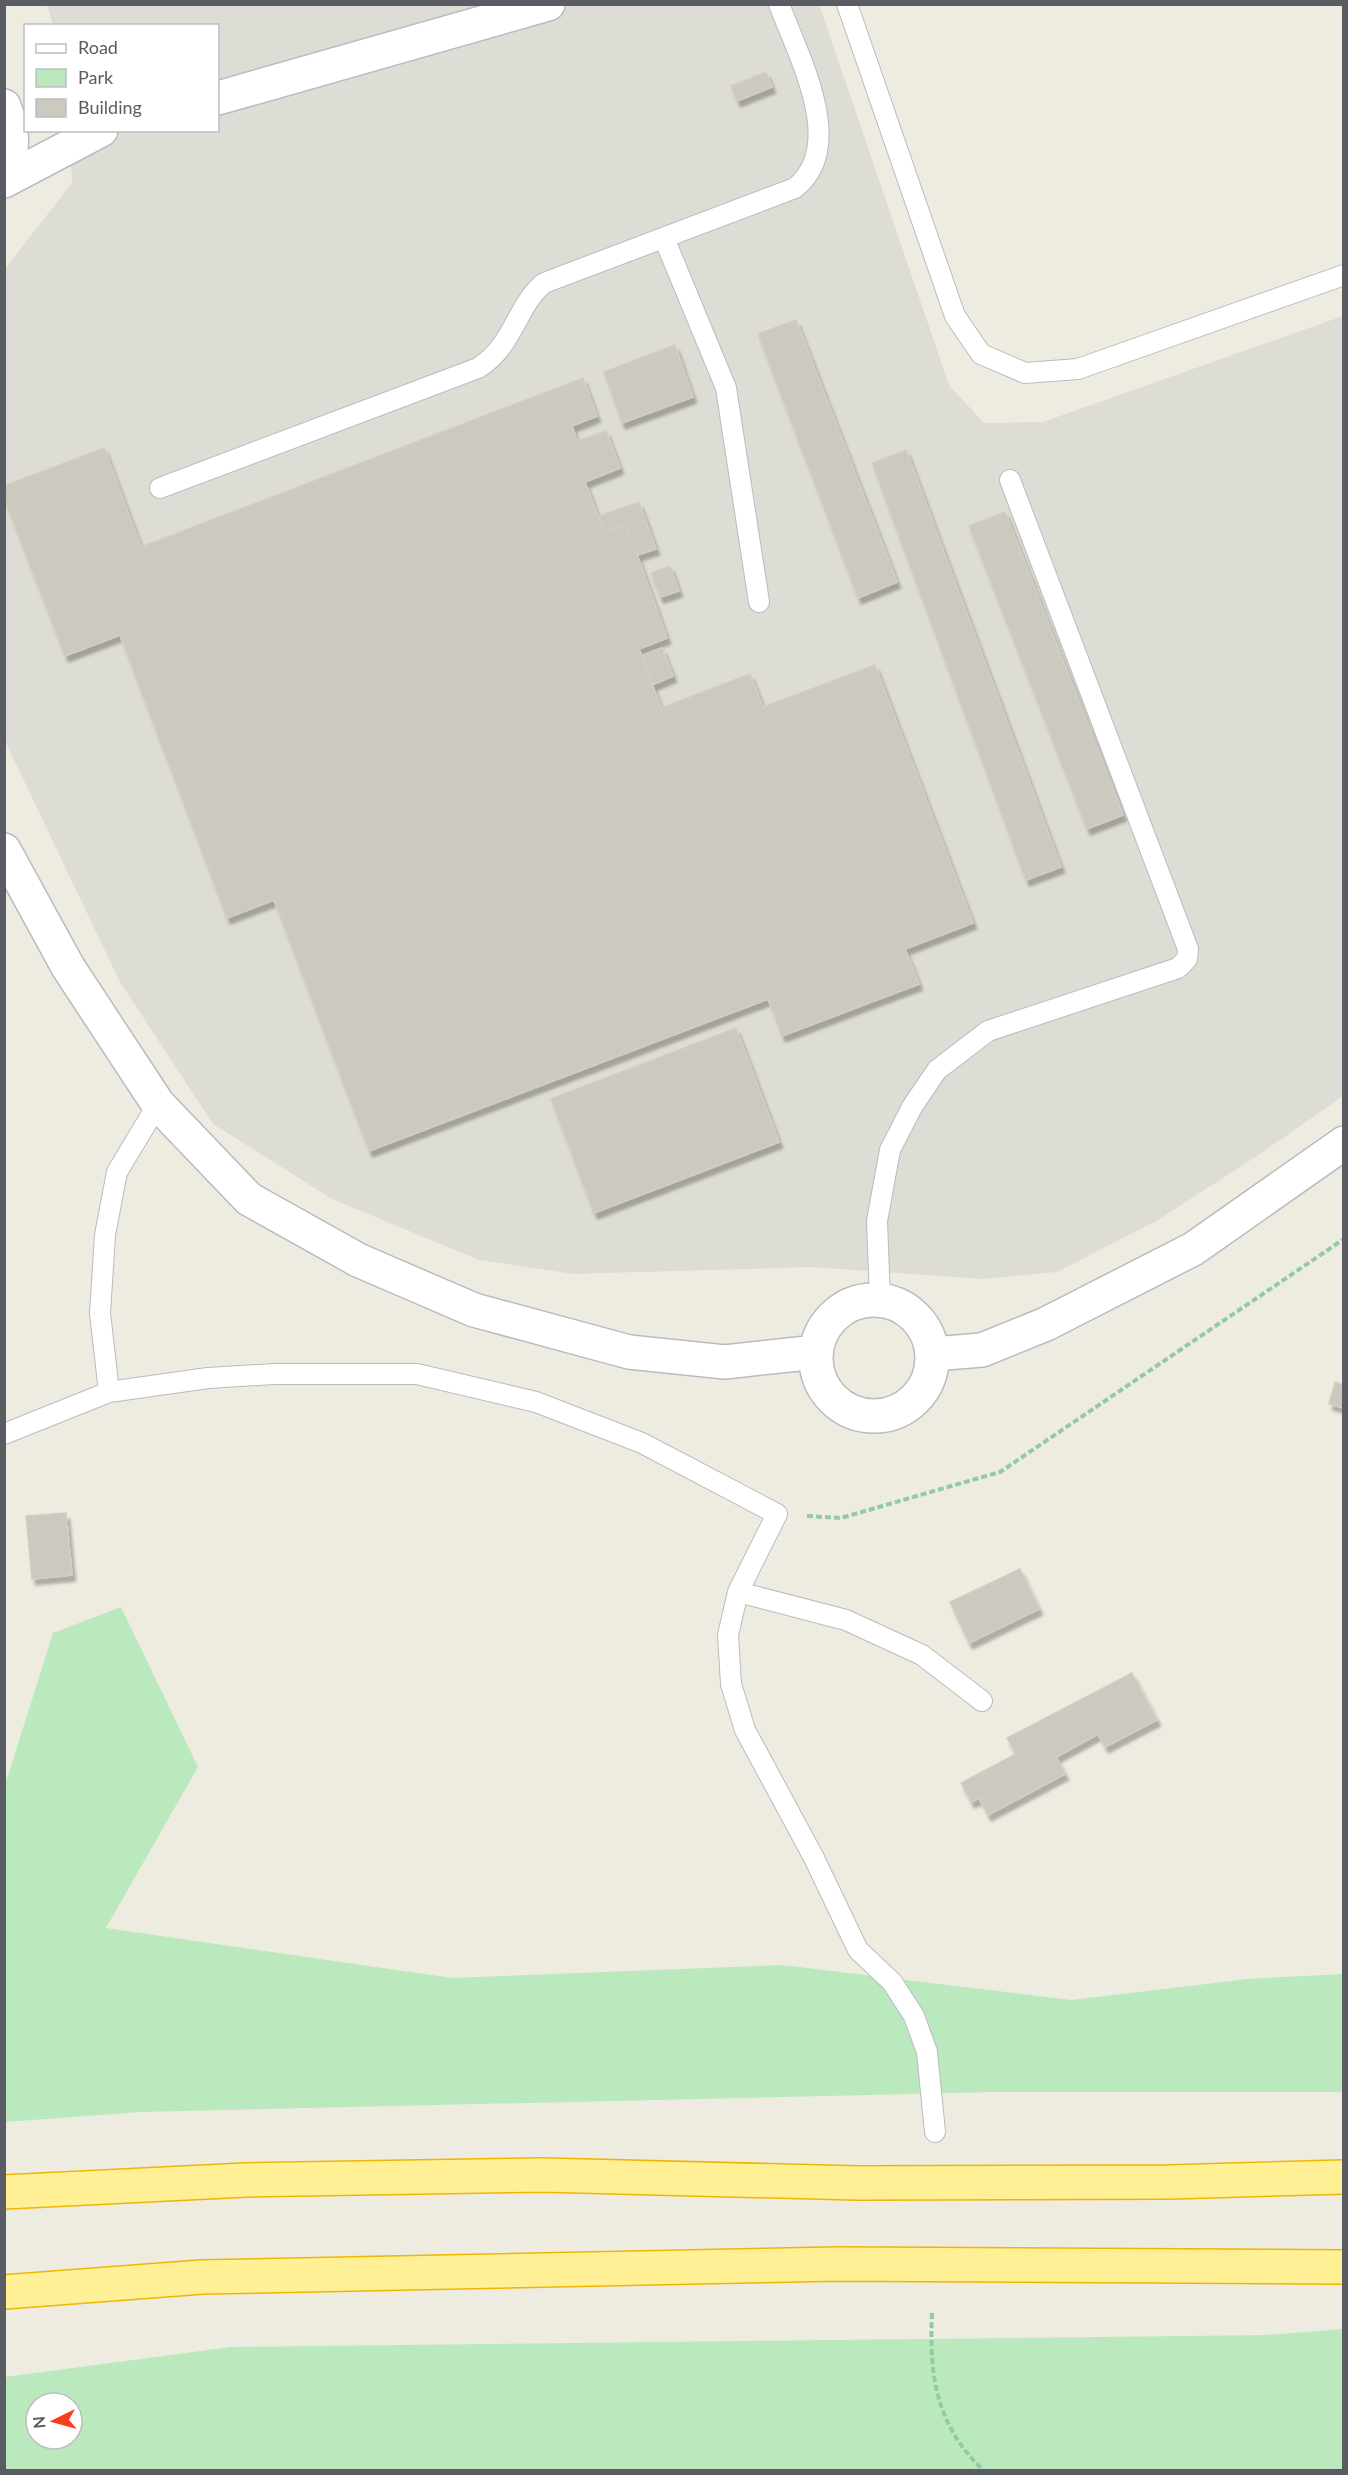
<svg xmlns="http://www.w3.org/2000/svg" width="1348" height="2475" viewBox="0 0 1348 2475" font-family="Lato,sans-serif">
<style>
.industrial{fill:#deddd5}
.green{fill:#bae9bd;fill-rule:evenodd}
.building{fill:#cbc9c0;stroke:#d3cebe;stroke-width:1.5;filter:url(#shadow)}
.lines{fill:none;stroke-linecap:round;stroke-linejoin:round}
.service-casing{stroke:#b9bbc1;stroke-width:22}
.minor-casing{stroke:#b9bbc1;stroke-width:36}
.trunk-casing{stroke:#efb500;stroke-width:36}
.path{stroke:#93caa6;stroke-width:4;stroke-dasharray:6 3;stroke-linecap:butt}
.service{stroke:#fff;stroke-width:20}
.minor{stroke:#fff;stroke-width:33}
.trunk{stroke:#fff096;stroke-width:33}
</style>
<defs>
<filter id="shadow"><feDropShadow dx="3.5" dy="6" stdDeviation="1.5" flood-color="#0004"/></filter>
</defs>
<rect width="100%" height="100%" fill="#eeece1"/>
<path class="industrial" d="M819 4 949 385 984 423 1043 422 1343 316V1096L1263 1152 1158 1220 1057 1272 982 1279 811 1267 574 1274 479 1260 332 1199 213 1124 120 982 5 741 4 270 72 183 69 131 218 130V26L53 25 47 5Z"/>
<path class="green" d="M121 1607 198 1767 106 1928 452 1978 782 1965 1071 2000 1248 1979 1343 1974V2092H994L141 2112 5 2122V1785L53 1633Z
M1343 2329V2470H5V2377L231 2347 1267 2335ZM36 2403H72V2439H36Z"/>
<path class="building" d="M766 72 772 87 737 101 731 86Z
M796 320 897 582 858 598 758 334Z
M675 345 693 397 622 423 604 372Z
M583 378 597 416 572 426 577 441 606 431 620 468 585 482 604 532 626 524 667 638 639 649 661 708 750 674 763 707 875 665 973 923 905 949 919 984 782 1036 768 999 369 1151 274 900 227 918 120 635 65 656 4 498V486L104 448 141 547Z
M906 450 1061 867 1026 880 872 463Z
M639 502 656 549 637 555 626 524 604 532 599 516Z
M1005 512 1123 815 1087 829 969 526Z
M670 566 679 591 660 597 651 573Z
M662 648 673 676 652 685 641 656Z
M736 1028 779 1142 594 1213 551 1099Z
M1335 1382 1344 1385V1408L1329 1404Z
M66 1513 72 1575 32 1579 26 1516Z
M1020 1569 1039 1609 969 1643 950 1602Z
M1132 1673 1157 1720 1105 1747 1098 1734 1056 1757 1065 1774 988 1815 979 1798 971 1802 961 1783 1016 1754 1007 1738Z"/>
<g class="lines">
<g class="service-casing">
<path id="service" d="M847 4 955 316 981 354 1025 373 1078 369 1344 275
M664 238 726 388 759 602
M160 488 478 368C514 346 516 306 544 283L795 188C848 146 798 56 779 4
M880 1300 877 1221 890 1150 912 1107 937 1070 988 1031 1178 968 1187 959 1188 949 1010 480
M109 1392 100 1313 105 1235 117 1172 158 1104
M4 1434 109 1392 208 1378 274 1374H417L536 1402 642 1443 777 1514 738 1592 728 1635 731 1684 745 1730 814 1858 858 1950 892 1982 914 2016 927 2052 935 2132
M738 1592 846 1620 922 1655 982 1701"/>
</g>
<g class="minor-casing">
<path id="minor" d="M218 98 548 4
M4 106C13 129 15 150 4 173
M4 181 101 130
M4 850 68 967 158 1104 249 1199 358 1260 474 1310 629 1352 725 1362 816 1352
M816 1358a58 58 0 1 1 116 0a58 58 0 1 1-116 0Z
M933 1354 982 1350 1046 1324 1193 1249 1344 1143"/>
</g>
<g class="trunk-casing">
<path id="trunk" d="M4 2192 246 2180 543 2175 857 2183 1169 2182 1344 2177
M4 2292 202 2277 837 2264 1344 2267"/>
</g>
<path class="path" d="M807 1516 841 1518 1000 1472 1344 1239
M932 2313C929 2376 936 2425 983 2470"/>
<use href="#service" class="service"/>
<use href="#minor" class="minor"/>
<use href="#trunk" class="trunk"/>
</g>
<rect width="1348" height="2475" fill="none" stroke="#595d63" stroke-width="12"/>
<rect x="24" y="24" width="195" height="108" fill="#ffffff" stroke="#bdbec1" stroke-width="1.5"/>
<rect x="36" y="44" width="30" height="9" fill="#ffffff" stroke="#bdbec1" stroke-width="1.5"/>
<text x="78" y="54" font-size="18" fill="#595d63">Road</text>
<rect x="36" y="69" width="30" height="18" fill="#bae9bd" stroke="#bdbec1" stroke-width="1.5"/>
<text x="78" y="84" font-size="18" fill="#595d63">Park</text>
<rect x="36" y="99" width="30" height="18" fill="#cbc9c0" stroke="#bdbec1" stroke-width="1.5"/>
<text x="78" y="114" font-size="18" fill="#595d63">Building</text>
<g transform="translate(54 2421) rotate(265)"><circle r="28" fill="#ffffff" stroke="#bdbec1" stroke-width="1.5"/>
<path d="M0-4.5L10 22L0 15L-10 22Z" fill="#fa3c1a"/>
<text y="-9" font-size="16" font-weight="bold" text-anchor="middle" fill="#595d63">N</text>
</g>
</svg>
